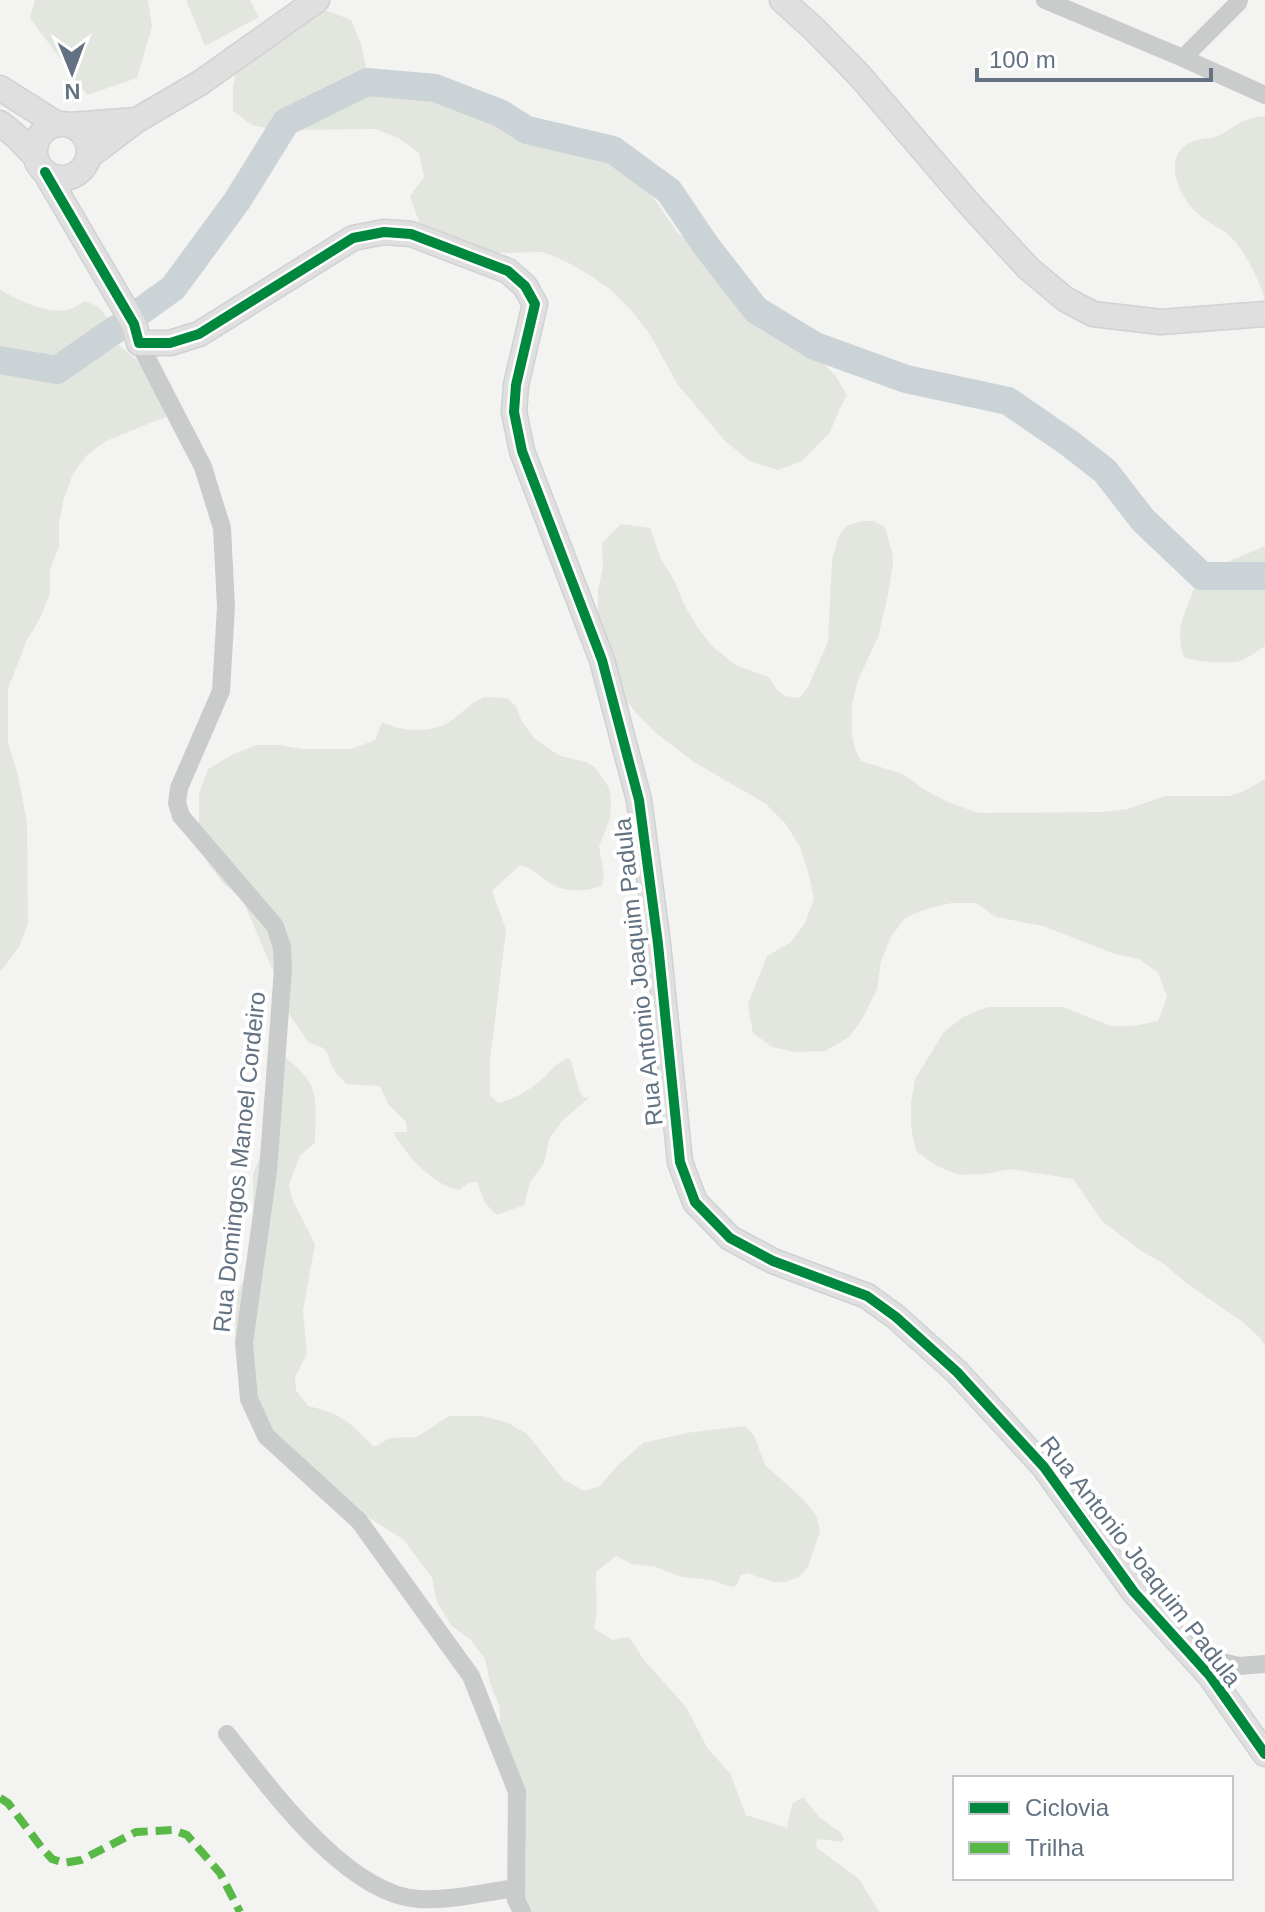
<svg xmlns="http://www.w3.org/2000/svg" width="1265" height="1912" viewBox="0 0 1265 1912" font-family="Arial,sans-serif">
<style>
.green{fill:#e2e6df}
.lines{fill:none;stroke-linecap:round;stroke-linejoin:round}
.river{stroke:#cbd3d6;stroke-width:28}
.secondary-casing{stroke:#d0d1d1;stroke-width:27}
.street{stroke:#cacccc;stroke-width:18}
.secondary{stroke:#dfdfe0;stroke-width:24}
.quiet{stroke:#58b947;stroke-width:8;stroke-dasharray:16 8;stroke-linecap:butt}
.cycleway-casing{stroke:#fff;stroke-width:15}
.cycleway{stroke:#00873e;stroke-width:10}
.labels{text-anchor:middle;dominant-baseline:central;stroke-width:8;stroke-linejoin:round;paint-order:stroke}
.street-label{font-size:24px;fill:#637282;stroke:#fff}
</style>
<rect width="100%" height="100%" fill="#f3f3f1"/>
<path class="green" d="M35 0H148L152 27 137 78 87 95 30 18Z
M186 0H250L259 17 205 46Z
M304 11H328L351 20 361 44 366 68 419 86 438 101 462 105 485 115 509 119 533 128 557 143 581 147 629 176 648 190 677 232 696 247 711 271 797 337 835 375 847 395 840 408 830 432 802 461 778 470 750 461 726 442 678 385 649 333 630 309 611 290 591 276 567 262 543 252 491 253 420 225 410 196 424 177 419 153 400 139 376 129 276 130 252 125 233 111V87L237 64Z
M1265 116V303C1263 286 1244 250 1231 237 1222 228 1204 221 1196 212 1179 196 1162 158 1189 143 1197 139 1206 139 1214 137 1223 135 1232 127 1241 122 1249 118 1256 117 1265 116Z
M0 289C15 300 48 314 67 310 73 309 79 304 85 301L99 307 109 321 114 341 146 368 170 415 106 441 87 455 73 474 64 498 59 522V546L50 570V594L40 618 26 642 8 689V742L18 775 27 823 28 923 19 947 0 972Z
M861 521H874L885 527 892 552 893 564 888 595 878 637 858 680 852 705V735L855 749 861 761 903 774 925 790 948 802 978 813 1103 812 1128 809 1165 796H1230L1244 791 1265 779V1345L1258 1336 1244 1323 1185 1282 1164 1264 1140 1250 1102 1221 1073 1179 1011 1169 983 1174 959 1175 935 1165 916 1151 911 1127V1103L915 1079 944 1032 963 1017 987 1007H1063L1111 1026H1134L1158 1021 1167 997 1158 973 1139 959 1115 954 1043 926 996 917 976 903H952L929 908 905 918 891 937 881 961 877 989 863 1018 849 1037 825 1051 796 1052 772 1047 753 1033 748 1004 767 956 791 942 805 923 814 899 809 875 800 847 785 823 766 804 694 762 656 733 637 714 622 695 598 619V590L603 567 602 543 621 524 650 528 660 557 674 580 684 604 698 628 713 647 737 666 769 677 776 689 785 696 800 698 808 687 828 642 832 560 838 538 846 526Z
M1265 546V646C1258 650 1250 657 1243 660 1229 665 1197 662 1184 657 1178 638 1179 625 1187 607 1190 599 1193 590 1198 583 1210 566 1246 555 1265 546Z
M484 697 507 698 516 706 522 722 535 739 560 756 586 762 596 768 609 788 611 801 610 818 599 847 604 874 602 886C584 892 563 893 547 881 537 874 531 868 520 865L492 891 506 930 490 1060V1095L498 1103C513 1100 527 1091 539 1082 550 1073 555 1062 570 1058L580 1093 585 1098 590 1097 563 1120 549 1139 544 1163 530 1182 524 1205 497 1215 485 1203 477 1182H470L459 1190C434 1186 404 1153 393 1132H407L406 1122 388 1104 380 1086 346 1084C343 1080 339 1077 336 1073 325 1057 333 1048 309 1043L281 1002 276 978 242 898 223 883 209 865 199 841V793L208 769 232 755 256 745H279L303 749H351L375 740 382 722C402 732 433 734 452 720 463 712 471 703 484 697Z
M276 1051C321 1082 316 1093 315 1143L300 1155 289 1185 293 1201 315 1244 303 1311 307 1354 295 1377 296 1390 308 1406C343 1414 350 1423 374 1447L390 1438 417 1437 449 1416H483L508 1423 527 1434 563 1479 584 1491 599 1487 618 1465 643 1443 686 1433 745 1426 754 1435 765 1465 802 1498 816 1515 820 1531 808 1567 799 1577 785 1582H774L747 1573 741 1575 737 1585 732 1587 711 1580 682 1577 656 1567 632 1564 616 1556 596 1572C595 1592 599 1609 594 1628L612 1640 628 1637 631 1640 644 1660 686 1707 708 1749 730 1773 746 1815 787 1828 792 1804 803 1797 819 1817 840 1832 844 1839 842 1842 819 1839 816 1842 817 1848 859 1879 879 1912H520L509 1802 504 1768 500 1760V1707L490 1683 485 1659 471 1640 452 1626 437 1602 432 1578 404 1540 308 1479 250 1403 236 1350 235 1298 249 1269 254 1245 253 1174 263 1150Z"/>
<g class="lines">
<path class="river" d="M134 316 173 288 237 201 286 122 367 82 435 88 500 113 527 130 613 150 669 191 707 247 756 310 815 346 906 379 1008 401 1069 443 1105 471 1143 520 1202 576H1265
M0 360 57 370 116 329"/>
<g class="secondary-casing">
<path id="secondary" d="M782 0 814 29 860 76 972 207 1028 268 1065 299 1093 314 1161 322 1265 314
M0 88 57 124
M0 123 16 136 35 156
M35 151a27 27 0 1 1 54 0a27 27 0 1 1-54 0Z
M70 125 137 120
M88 157 137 120 200 83 317 0
M45 172 134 324 139 343H170L199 334 353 238 384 232 411 234 508 271 525 286 535 304 516 385 514 412 522 451 602 660 639 800 658 944 680 1162 695 1202 730 1238 773 1261 867 1296 896 1317 957 1372 1044 1467 1134 1592 1210 1676 1265 1754"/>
</g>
<path class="street" d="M1045 0 1183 58 1265 95
M1183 58 1238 3 1239 0
M139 343 203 467 222 528 226 607 221 691 179 788 177 803 181 816 275 926 282 947 283 969 268 1171 244 1343 249 1399 266 1436 359 1521 471 1676 517 1792 516 1900 522 1912
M1189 1654 1239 1666 1265 1664
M227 1734C270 1788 345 1893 418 1899 451 1901 484 1892 516 1888"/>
<use href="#secondary" class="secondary"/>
<path class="quiet" d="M0 1798 8 1803 42 1848 52 1859 64 1863 81 1860 136 1832 173 1830 187 1835 220 1873 240 1912"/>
<g class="cycleway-casing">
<path id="cycleway" d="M45 172 134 324 139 343H170L199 334 353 238 384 232 411 234 508 271 525 286 535 304 516 385 514 412 522 451 602 660 639 800 658 944 680 1162 695 1202 730 1238 773 1261 867 1296 896 1317 957 1372 1044 1467 1134 1592 1210 1676 1265 1754"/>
</g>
<use href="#cycleway" class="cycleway"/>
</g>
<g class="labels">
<g class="street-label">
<text transform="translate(638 972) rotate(-96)">Rua Antonio Joaquim Padula</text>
<text transform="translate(239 1162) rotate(-84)">Rua Domingos Manoel Cordeiro</text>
<text transform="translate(1141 1561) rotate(52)">Rua Antonio Joaquim Padula</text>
</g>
</g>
<rect x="953" y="1776" width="280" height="104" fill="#ffffff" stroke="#c1c7cd" stroke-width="2"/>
<rect x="969" y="1802" width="40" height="12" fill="#00873e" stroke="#c1c7cd" stroke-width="2"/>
<text x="1025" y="1816" font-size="24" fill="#637282">Ciclovia</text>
<rect x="969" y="1842" width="40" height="12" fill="#58b947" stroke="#c1c7cd" stroke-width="2"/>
<text x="1025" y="1856" font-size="24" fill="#637282">Trilha</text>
<g transform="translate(72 72) rotate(179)" stroke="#ffffff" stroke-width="6" paint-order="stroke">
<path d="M0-6L14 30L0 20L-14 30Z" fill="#637282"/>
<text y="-12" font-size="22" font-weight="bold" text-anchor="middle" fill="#637282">N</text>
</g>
<path d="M977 68v12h234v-12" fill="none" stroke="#637282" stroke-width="4"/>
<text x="989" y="68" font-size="24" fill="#637282" stroke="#ffffff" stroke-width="6" paint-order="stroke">100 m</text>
</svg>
